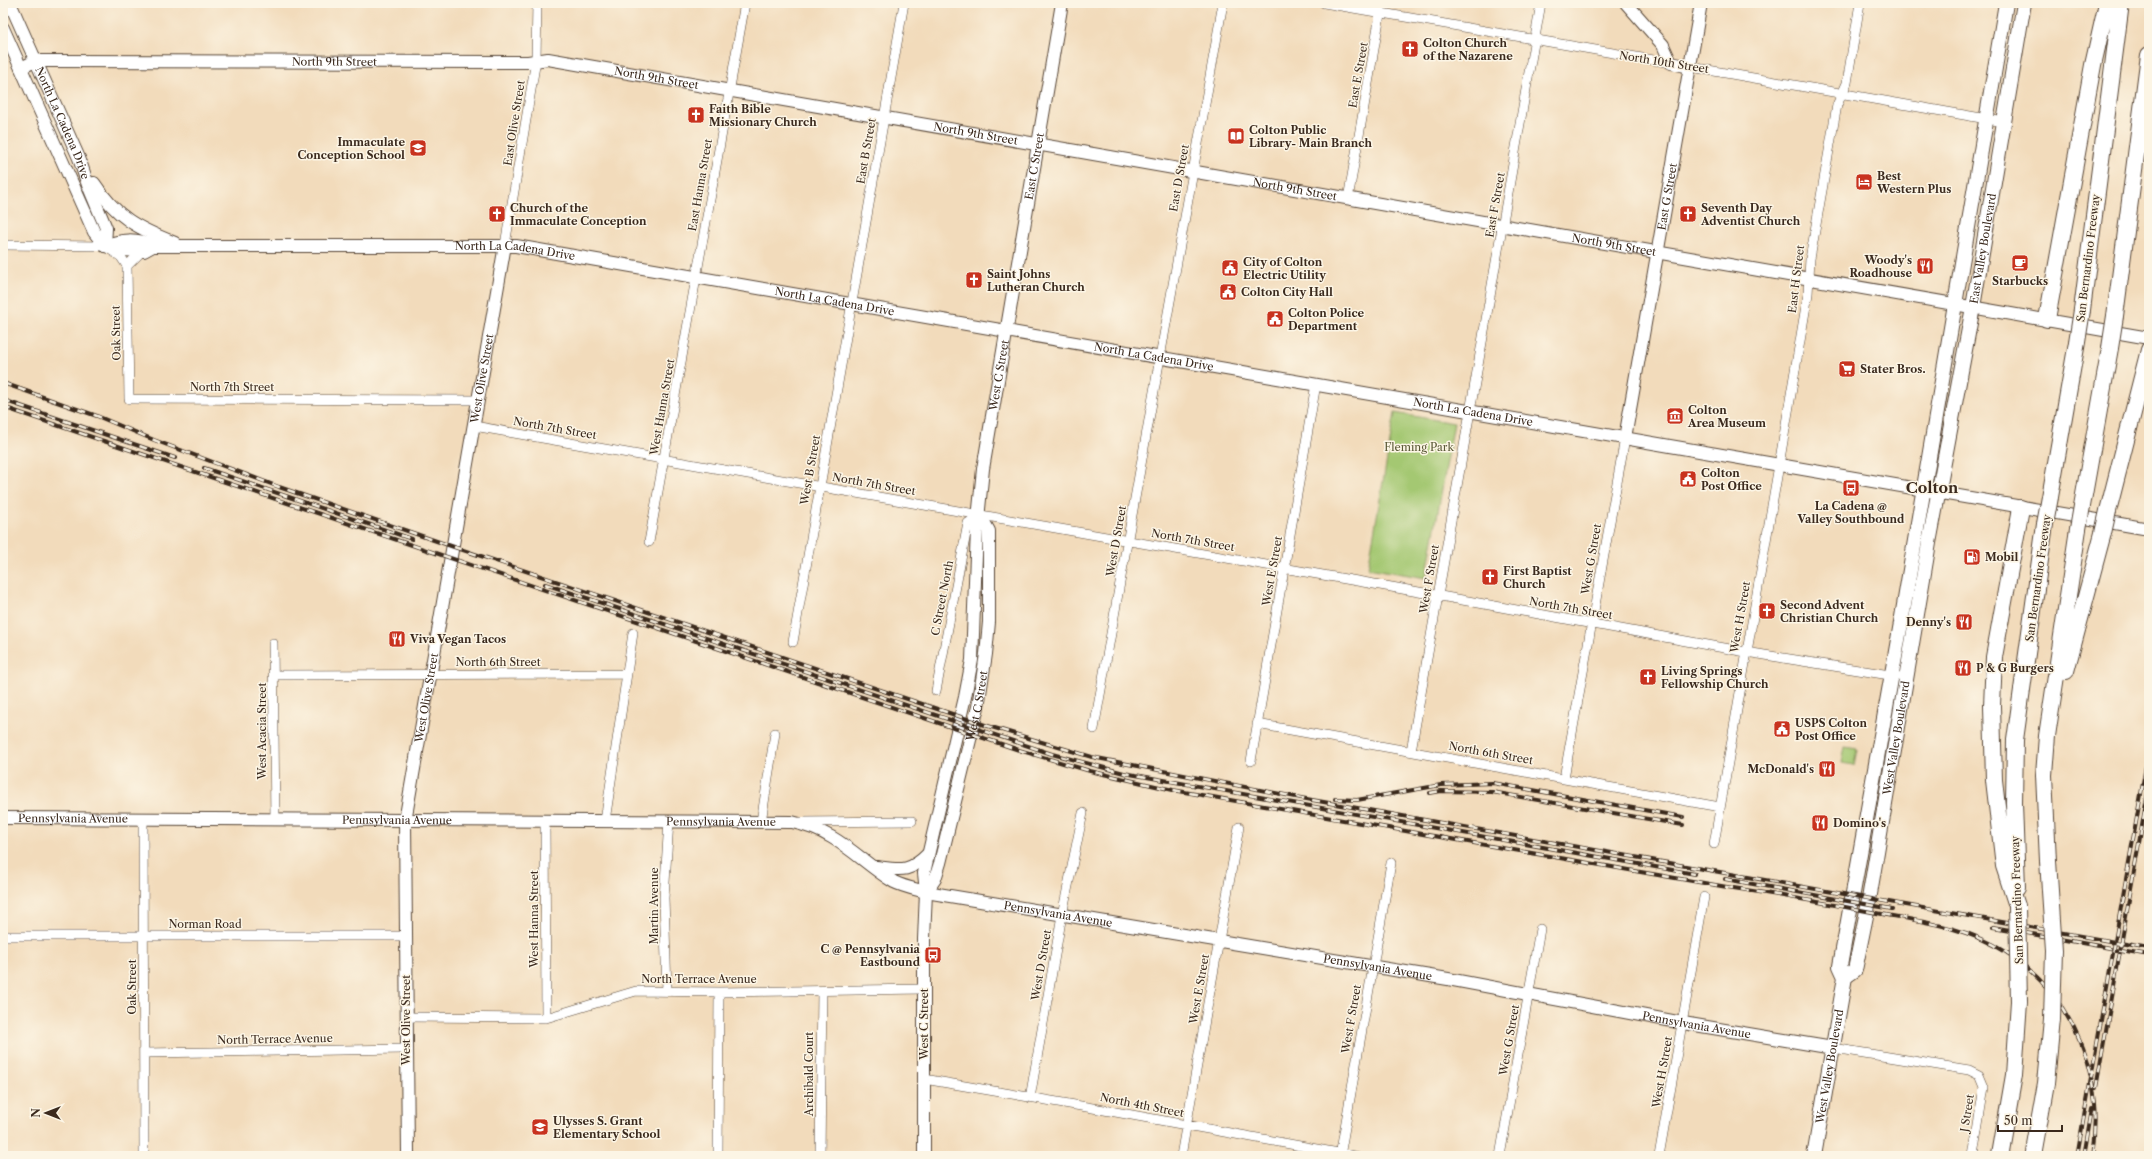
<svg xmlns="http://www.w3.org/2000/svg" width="2152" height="1159" viewBox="0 0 2152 1159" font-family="'Libre Caslon Text',serif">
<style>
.green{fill:#a4c872;stroke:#707948}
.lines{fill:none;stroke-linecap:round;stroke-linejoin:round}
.street-casing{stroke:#564536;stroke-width:10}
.secondary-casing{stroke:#564536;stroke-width:14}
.primary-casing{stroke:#564536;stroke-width:16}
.highway-casing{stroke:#564536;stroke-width:18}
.street{stroke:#fff;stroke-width:9}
.secondary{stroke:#fff;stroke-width:12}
.primary{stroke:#fff;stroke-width:14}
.highway{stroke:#fff;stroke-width:16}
.rail-casing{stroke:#3b2a1e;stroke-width:4}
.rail{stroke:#fcf5e5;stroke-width:2.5;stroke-dasharray:8;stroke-linecap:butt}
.highway-bridge-casing{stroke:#564536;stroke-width:18;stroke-linecap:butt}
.highway-bridge{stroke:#fff;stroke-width:16}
.labels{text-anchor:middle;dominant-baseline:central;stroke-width:3;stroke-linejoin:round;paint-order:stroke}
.poi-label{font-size:11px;font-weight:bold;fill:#3b2a1e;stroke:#fcf5e5;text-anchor:start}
.street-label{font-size:11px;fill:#3b2a1e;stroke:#fcf5e5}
.park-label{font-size:11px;fill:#5a5937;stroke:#fcf5e5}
.district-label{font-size:15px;font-weight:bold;fill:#3b2a1e;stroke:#fcf5e5}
</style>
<rect width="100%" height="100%" fill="#fcf5e5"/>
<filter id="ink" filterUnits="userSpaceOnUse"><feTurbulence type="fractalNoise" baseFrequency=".025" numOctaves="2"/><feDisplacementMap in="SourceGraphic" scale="8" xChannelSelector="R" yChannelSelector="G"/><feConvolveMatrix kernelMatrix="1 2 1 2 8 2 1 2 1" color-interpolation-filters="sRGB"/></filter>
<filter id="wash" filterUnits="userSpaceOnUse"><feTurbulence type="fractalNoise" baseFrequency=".012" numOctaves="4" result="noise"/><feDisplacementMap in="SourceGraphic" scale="16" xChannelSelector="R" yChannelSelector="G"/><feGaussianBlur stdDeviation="0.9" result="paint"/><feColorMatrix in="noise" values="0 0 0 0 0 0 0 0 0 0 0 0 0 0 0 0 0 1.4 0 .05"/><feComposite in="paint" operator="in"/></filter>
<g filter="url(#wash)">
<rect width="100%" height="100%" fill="#f2dbbb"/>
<path class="green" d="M1395 413 1454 423 1426 578 1368 568Z
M1845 747 1857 749 1854 765 1842 763Z"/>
</g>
<g filter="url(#ink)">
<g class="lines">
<g class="street-casing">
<path id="street" d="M1324 3 1671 63
M1691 67 2004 122
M1348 199 1382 3
M3 245 105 246 121 257 127 266 129 399 479 400
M505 245 536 60 537 3
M127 266 142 251
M474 426 1397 588 1746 652 1896 676
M649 542 745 3
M793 642 904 3
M273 643 275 820
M274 675 627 674
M936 691 968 523 980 515
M1257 724 1720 807
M1094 729 1223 3
M1411 751 1541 3
M1251 761 1316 384
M1564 778 1625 438
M143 818 144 1156
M545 821 546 1018
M605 821 633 633
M761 822 775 733
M801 822 912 821
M1714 844 1779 465 1808 294 1810 259 1837 105 1847 83 1860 3
M3 936H407
M667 991 664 898 669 821
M406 1017 546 1018 636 991 719 992 924 989
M1833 1048 1969 1070 1979 1075 1984 1087 1973 1156
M144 1053 405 1049
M924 1079 1110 1111 1355 1156
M1030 1098 1062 915 1083 813
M718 1156 719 992
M820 1156 822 991
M1181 1156 1239 827
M1340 1156 1391 863
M1500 1156 1540 929
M1659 1156 1704 897"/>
</g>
<g class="secondary-casing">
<g id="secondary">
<path id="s1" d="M10 3 79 158 88 185 106 228 105 246"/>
<path d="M1626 3 1663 45 1671 63 1691 67"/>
<path d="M3 28 94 232 105 246 120 250 144 251 153 246"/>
<path id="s2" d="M21 68 35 61H46L528 62 548 59 2149 338"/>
<path d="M94 183C117 218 137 228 175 243"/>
<path id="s3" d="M105 246C120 239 138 238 153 246H516L2149 529"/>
<path id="s4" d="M1625 438 1701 3"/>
<path id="s5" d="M3 818 792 822C839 832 857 859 894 882 904 887 915 889 926 892L1448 979 1683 1023 1833 1048"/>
<path d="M876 867C901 870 909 873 928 854"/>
<path id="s6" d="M926 892 935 879 940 863 978 707 986 654 989 622V531L980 515"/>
<path id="s7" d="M408 1156 405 821 505 245"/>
<path id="s8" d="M924 1156V939L926 892 924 873 965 697 972 660 977 529 983 469 1062 3"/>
</g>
</g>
<g class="primary-casing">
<g id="primary">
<path id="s9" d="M1845 977 1855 970 1867 911 1929 543 1973 307 2024 3"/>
<path id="s10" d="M1814 1156 1845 977 1840 966 1901 623 2006 3"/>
</g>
</g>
<g class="highway-casing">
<path id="highway" d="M2082 310 2121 3
M2115 316 2149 55
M2047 319 2093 65 2107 3
M2050 497 2077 342
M2082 506 2110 348
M2108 511 2149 350
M2066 671 2103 533
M2048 861 2044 775 2047 736 2078 529
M2017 888 2014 803 2015 740 2045 524
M2017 906 2004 866 1994 780 1992 706 1994 657 2021 508
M2000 1156 2014 1075 2019 1001
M2033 1156 2046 1083 2052 1019"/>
</g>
<use href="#street" class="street"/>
<use href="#secondary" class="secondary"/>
<use href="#primary" class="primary"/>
<use href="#highway" class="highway"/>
<g class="rail-casing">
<path id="rail" d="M3 383 97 416 154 440 279 487 454 547 988 726 1092 757 1301 798 2149 948
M3 400 175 458
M3 407 1019 750 1090 771 1173 790C1358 823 1542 855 1727 887 1779 895 1831 904 1882 914 1925 922 1969 928 2006 952 2075 998 2105 1076 2093 1156
M204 468 412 539
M545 584 1052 754 1124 773 1695 874
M1430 793 1441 791 1492 792 1683 825
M1335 799 1357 800 1441 785 1493 783 1683 817
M1725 879 1892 909
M1993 927 2149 955
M2096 1087 2149 786
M2077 1156 2149 749
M2084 1156 2092 1109"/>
</g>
<use href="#rail" class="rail"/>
<g class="highway-bridge-casing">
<path id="highway-bridge" d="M2077 342 2082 310
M2110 348 2115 316
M2045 524 2050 497
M2078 529 2082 506
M2103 533 2108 511
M2048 861 2054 950 2052 1019
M2017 906 2019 1001"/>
</g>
<use href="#highway-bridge" class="highway-bridge"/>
</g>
</g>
<defs>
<g id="church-square" transform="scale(0.9)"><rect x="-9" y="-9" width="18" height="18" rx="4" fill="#c8321e" stroke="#fcf5e5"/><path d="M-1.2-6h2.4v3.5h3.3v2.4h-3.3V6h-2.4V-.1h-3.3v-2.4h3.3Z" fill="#fff"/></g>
<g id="library-square" transform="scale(0.9)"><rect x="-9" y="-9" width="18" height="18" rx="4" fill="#c8321e" stroke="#fcf5e5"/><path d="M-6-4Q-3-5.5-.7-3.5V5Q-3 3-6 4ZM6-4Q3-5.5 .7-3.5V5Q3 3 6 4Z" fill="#fff"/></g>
<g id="school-square" transform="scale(0.9)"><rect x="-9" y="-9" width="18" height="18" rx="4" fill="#c8321e" stroke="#fcf5e5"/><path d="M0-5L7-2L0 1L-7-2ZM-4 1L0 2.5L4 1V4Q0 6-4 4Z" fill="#fff"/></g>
<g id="hotel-square" transform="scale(0.9)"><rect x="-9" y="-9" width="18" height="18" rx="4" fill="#c8321e" stroke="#fcf5e5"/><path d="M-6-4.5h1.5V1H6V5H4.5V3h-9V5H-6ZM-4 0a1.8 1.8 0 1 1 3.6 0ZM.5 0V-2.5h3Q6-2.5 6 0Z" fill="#fff"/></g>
<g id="cafe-square" transform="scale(0.9)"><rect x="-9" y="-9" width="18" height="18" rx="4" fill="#c8321e" stroke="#fcf5e5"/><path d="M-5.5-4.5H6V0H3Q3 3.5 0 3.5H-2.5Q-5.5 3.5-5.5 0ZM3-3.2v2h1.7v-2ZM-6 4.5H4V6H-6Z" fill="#fff"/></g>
<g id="restaurant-square" transform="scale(0.9)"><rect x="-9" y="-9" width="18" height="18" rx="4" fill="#c8321e" stroke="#fcf5e5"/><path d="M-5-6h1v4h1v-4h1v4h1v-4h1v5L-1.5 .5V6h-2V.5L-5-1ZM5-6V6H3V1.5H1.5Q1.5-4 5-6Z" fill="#fff"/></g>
<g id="civic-square" transform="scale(0.9)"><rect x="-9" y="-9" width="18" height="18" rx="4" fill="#c8321e" stroke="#fcf5e5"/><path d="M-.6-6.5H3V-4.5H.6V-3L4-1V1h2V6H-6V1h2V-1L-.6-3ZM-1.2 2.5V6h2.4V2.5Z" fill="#fff"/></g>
<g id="supermarket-square" transform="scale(0.9)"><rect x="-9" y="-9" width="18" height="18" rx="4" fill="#c8321e" stroke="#fcf5e5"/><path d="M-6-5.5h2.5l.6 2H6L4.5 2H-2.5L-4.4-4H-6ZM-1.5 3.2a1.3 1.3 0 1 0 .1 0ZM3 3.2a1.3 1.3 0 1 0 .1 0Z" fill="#fff"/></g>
<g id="museum-square" transform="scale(0.9)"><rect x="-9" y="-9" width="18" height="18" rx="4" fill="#c8321e" stroke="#fcf5e5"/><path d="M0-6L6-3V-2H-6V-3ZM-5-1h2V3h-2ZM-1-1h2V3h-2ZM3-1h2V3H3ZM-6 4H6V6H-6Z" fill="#fff"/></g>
<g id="bus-square" transform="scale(0.9)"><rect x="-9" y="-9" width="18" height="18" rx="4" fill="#c8321e" stroke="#fcf5e5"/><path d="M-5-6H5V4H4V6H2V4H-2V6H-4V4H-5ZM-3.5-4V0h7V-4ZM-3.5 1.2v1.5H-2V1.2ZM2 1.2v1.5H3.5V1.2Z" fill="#fff"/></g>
<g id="fuel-square" transform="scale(0.9)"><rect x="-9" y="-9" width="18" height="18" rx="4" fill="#c8321e" stroke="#fcf5e5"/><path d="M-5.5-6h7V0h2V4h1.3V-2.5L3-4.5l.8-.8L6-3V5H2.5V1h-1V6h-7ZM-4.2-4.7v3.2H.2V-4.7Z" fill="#fff"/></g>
</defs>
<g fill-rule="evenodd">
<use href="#church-square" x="1410" y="49"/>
<use href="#church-square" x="696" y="115"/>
<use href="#library-square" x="1236" y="136"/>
<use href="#school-square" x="418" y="148"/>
<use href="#hotel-square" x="1864" y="182"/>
<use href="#church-square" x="497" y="214"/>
<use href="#church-square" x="1688" y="214"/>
<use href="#cafe-square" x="2020" y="263"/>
<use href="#restaurant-square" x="1925" y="266"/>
<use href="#civic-square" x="1230" y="268"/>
<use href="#church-square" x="974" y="280"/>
<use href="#civic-square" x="1228" y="292"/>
<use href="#civic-square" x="1275" y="319"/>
<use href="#supermarket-square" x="1847" y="369"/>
<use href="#museum-square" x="1675" y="416"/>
<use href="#civic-square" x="1688" y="479"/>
<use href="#bus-square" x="1851" y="488"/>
<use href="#fuel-square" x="1972" y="557"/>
<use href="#church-square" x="1490" y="577"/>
<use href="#church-square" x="1767" y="611"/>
<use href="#restaurant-square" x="1964" y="622"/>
<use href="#restaurant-square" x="397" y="639"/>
<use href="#restaurant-square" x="1963" y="668"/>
<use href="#church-square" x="1648" y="677"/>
<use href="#civic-square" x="1782" y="729"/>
<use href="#restaurant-square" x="1827" y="769"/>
<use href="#restaurant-square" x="1820" y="823"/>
<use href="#bus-square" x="933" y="955"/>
<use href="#school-square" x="540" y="1127"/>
</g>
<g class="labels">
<g class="poi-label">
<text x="1423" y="43">Colton Church<tspan x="1423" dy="13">of the Nazarene</tspan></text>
<text x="709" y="109">Faith Bible<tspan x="709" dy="13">Missionary Church</tspan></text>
<text x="1249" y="130">Colton Public<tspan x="1249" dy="13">Library- Main Branch</tspan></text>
<text x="405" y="142" text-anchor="end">Immaculate<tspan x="405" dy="13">Conception School</tspan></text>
<text x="1877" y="176">Best<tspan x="1877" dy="13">Western Plus</tspan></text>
<text x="510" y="208">Church of the<tspan x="510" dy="13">Immaculate Conception</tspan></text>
<text x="1701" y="208">Seventh Day<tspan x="1701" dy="13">Adventist Church</tspan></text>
<text x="1912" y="260" text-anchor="end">Woody's<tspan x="1912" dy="13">Roadhouse</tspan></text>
<text x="1243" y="262">City of Colton<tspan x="1243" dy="13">Electric Utility</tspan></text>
<text x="987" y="274">Saint Johns<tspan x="987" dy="13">Lutheran Church</tspan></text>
<text x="2020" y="281" text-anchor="middle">Starbucks</text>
<text x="1241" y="292">Colton City Hall</text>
<text x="1288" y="313">Colton Police<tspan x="1288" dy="13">Department</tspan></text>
<text x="1860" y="369">Stater Bros.</text>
<text x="1688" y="410">Colton<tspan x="1688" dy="13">Area Museum</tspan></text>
<text x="1701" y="473">Colton<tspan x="1701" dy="13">Post Office</tspan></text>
<text x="1851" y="506" text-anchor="middle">La Cadena @<tspan x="1851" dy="13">Valley Southbound</tspan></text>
<text x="1985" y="557">Mobil</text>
<text x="1503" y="571">First Baptist<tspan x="1503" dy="13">Church</tspan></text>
<text x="1780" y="605">Second Advent<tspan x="1780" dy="13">Christian Church</tspan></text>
<text x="1951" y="622" text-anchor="end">Denny's</text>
<text x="410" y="639">Viva Vegan Tacos</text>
<text x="1976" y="668">P &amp; G Burgers</text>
<text x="1661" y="671">Living Springs<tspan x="1661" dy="13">Fellowship Church</tspan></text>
<text x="1795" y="723">USPS Colton<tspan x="1795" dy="13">Post Office</tspan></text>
<text x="1814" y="769" text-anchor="end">McDonald's</text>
<text x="1833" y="823">Domino's</text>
<text x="920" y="949" text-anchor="end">C @ Pennsylvania<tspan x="920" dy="13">Eastbound</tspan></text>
<text x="553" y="1121">Ulysses S. Grant<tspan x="553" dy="13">Elementary School</tspan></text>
</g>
<g class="street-label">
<text stroke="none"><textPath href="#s2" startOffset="315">North 9th Street</textPath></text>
<text transform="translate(1664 62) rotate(9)">North 10th Street</text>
<text transform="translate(1358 75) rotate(-80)">East E Street</text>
<text stroke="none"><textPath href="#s2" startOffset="639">North 9th Street</textPath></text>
<text transform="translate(514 123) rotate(-81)">East Olive Street</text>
<text stroke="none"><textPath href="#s1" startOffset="131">North La Cadena Drive</textPath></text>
<text stroke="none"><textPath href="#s2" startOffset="963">North 9th Street</textPath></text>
<text transform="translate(866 151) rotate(-80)">East B Street</text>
<text stroke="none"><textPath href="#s8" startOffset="1000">East C Street</textPath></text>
<text transform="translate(1179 178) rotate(-80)">East D Street</text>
<text transform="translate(700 185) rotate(-80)">East Hanna Street</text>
<text stroke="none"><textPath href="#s2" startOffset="1287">North 9th Street</textPath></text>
<text stroke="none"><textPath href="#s4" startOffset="245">East G Street</textPath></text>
<text transform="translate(1495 205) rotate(-80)">East F Street</text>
<text stroke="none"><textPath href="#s2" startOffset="1611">North 9th Street</textPath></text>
<text stroke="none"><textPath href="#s9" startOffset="745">East Valley Boulevard</textPath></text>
<text stroke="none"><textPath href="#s3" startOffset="412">North La Cadena Drive</textPath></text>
<text transform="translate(2088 258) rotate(-83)">San Bernardino Freeway</text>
<text transform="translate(1796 279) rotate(-83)">East H Street</text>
<text stroke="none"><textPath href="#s3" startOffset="736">North La Cadena Drive</textPath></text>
<text transform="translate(116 333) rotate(-91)">Oak Street</text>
<text stroke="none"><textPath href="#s3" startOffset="1060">North La Cadena Drive</textPath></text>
<text stroke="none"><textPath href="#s8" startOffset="788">West C Street</textPath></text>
<text stroke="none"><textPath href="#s7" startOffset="784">West Olive Street</textPath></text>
<text x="232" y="387">North 7th Street</text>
<text transform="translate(662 407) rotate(-80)">West Hanna Street</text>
<text stroke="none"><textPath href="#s3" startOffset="1384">North La Cadena Drive</textPath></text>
<text transform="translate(555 428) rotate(10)">North 7th Street</text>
<text transform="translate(810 470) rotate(-80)">West B Street</text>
<text transform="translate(874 484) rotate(10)">North 7th Street</text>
<text transform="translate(1193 540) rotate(10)">North 7th Street</text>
<text transform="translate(1116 541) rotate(-80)">West D Street</text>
<text transform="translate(1591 559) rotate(-80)">West G Street</text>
<text transform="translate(1272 571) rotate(-80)">West E Street</text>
<text transform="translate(2038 578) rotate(-82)">San Bernardino Freeway</text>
<text transform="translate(1429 579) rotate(-80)">West F Street</text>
<text transform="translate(942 598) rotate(-79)">C Street North</text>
<text transform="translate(1571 608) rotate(10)">North 7th Street</text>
<text transform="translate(1740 617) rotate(-80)">West H Street</text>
<text x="498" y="662">North 6th Street</text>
<text stroke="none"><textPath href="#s7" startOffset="460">West Olive Street</textPath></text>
<text stroke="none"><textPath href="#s6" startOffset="194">West C Street</textPath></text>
<text transform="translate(262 731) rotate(-90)">West Acacia Street</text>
<text stroke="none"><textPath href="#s9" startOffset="248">West Valley Boulevard</textPath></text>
<text transform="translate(1491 753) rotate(10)">North 6th Street</text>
<text stroke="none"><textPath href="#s5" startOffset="70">Pennsylvania Avenue</textPath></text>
<text stroke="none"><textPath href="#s5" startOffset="394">Pennsylvania Avenue</textPath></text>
<text stroke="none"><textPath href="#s5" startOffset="718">Pennsylvania Avenue</textPath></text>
<text transform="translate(2017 900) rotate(-92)">San Bernardino Freeway</text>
<text transform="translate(654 906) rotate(-90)">Martin Avenue</text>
<text stroke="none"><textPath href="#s5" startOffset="1076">Pennsylvania Avenue</textPath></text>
<text transform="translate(534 919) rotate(-90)">West Hanna Street</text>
<text x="205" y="924">Norman Road</text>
<text transform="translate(1041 965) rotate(-80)">West D Street</text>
<text stroke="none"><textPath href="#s5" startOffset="1400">Pennsylvania Avenue</textPath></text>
<text x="699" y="979">North Terrace Avenue</text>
<text transform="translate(132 987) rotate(-90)">Oak Street</text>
<text transform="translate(1199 989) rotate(-80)">West E Street</text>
<text transform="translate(1351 1019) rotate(-80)">West F Street</text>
<text transform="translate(406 1020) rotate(-90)">West Olive Street</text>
<text transform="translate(924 1024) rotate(-90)">West C Street</text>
<text stroke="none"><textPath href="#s5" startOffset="1724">Pennsylvania Avenue</textPath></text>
<text transform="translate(275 1039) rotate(-1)">North Terrace Avenue</text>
<text transform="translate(1509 1040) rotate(-80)">West G Street</text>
<text stroke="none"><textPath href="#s10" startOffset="91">West Valley Boulevard</textPath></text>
<text transform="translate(1662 1072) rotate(-80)">West H Street</text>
<text transform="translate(809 1074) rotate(-90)">Archibald Court</text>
<text transform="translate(1142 1105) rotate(11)">North 4th Street</text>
<text transform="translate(1967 1113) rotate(-81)">J Street</text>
</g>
<g class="park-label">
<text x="1419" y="447">Fleming Park</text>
</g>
<g class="district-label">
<text x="1932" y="487">Colton</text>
</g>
</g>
<rect width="2152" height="1159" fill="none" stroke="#fcf5e5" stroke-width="16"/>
<g transform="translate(46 1113) rotate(270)" stroke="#fcf5e5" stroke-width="3" paint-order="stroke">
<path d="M0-3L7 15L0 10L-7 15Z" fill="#3b2a1e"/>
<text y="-6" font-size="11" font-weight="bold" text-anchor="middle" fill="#3b2a1e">N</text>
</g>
<path d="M1998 1125v6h64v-6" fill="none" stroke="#3b2a1e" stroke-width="2"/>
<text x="2004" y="1125" font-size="12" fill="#3b2a1e" stroke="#fcf5e5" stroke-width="3" paint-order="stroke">50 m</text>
</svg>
